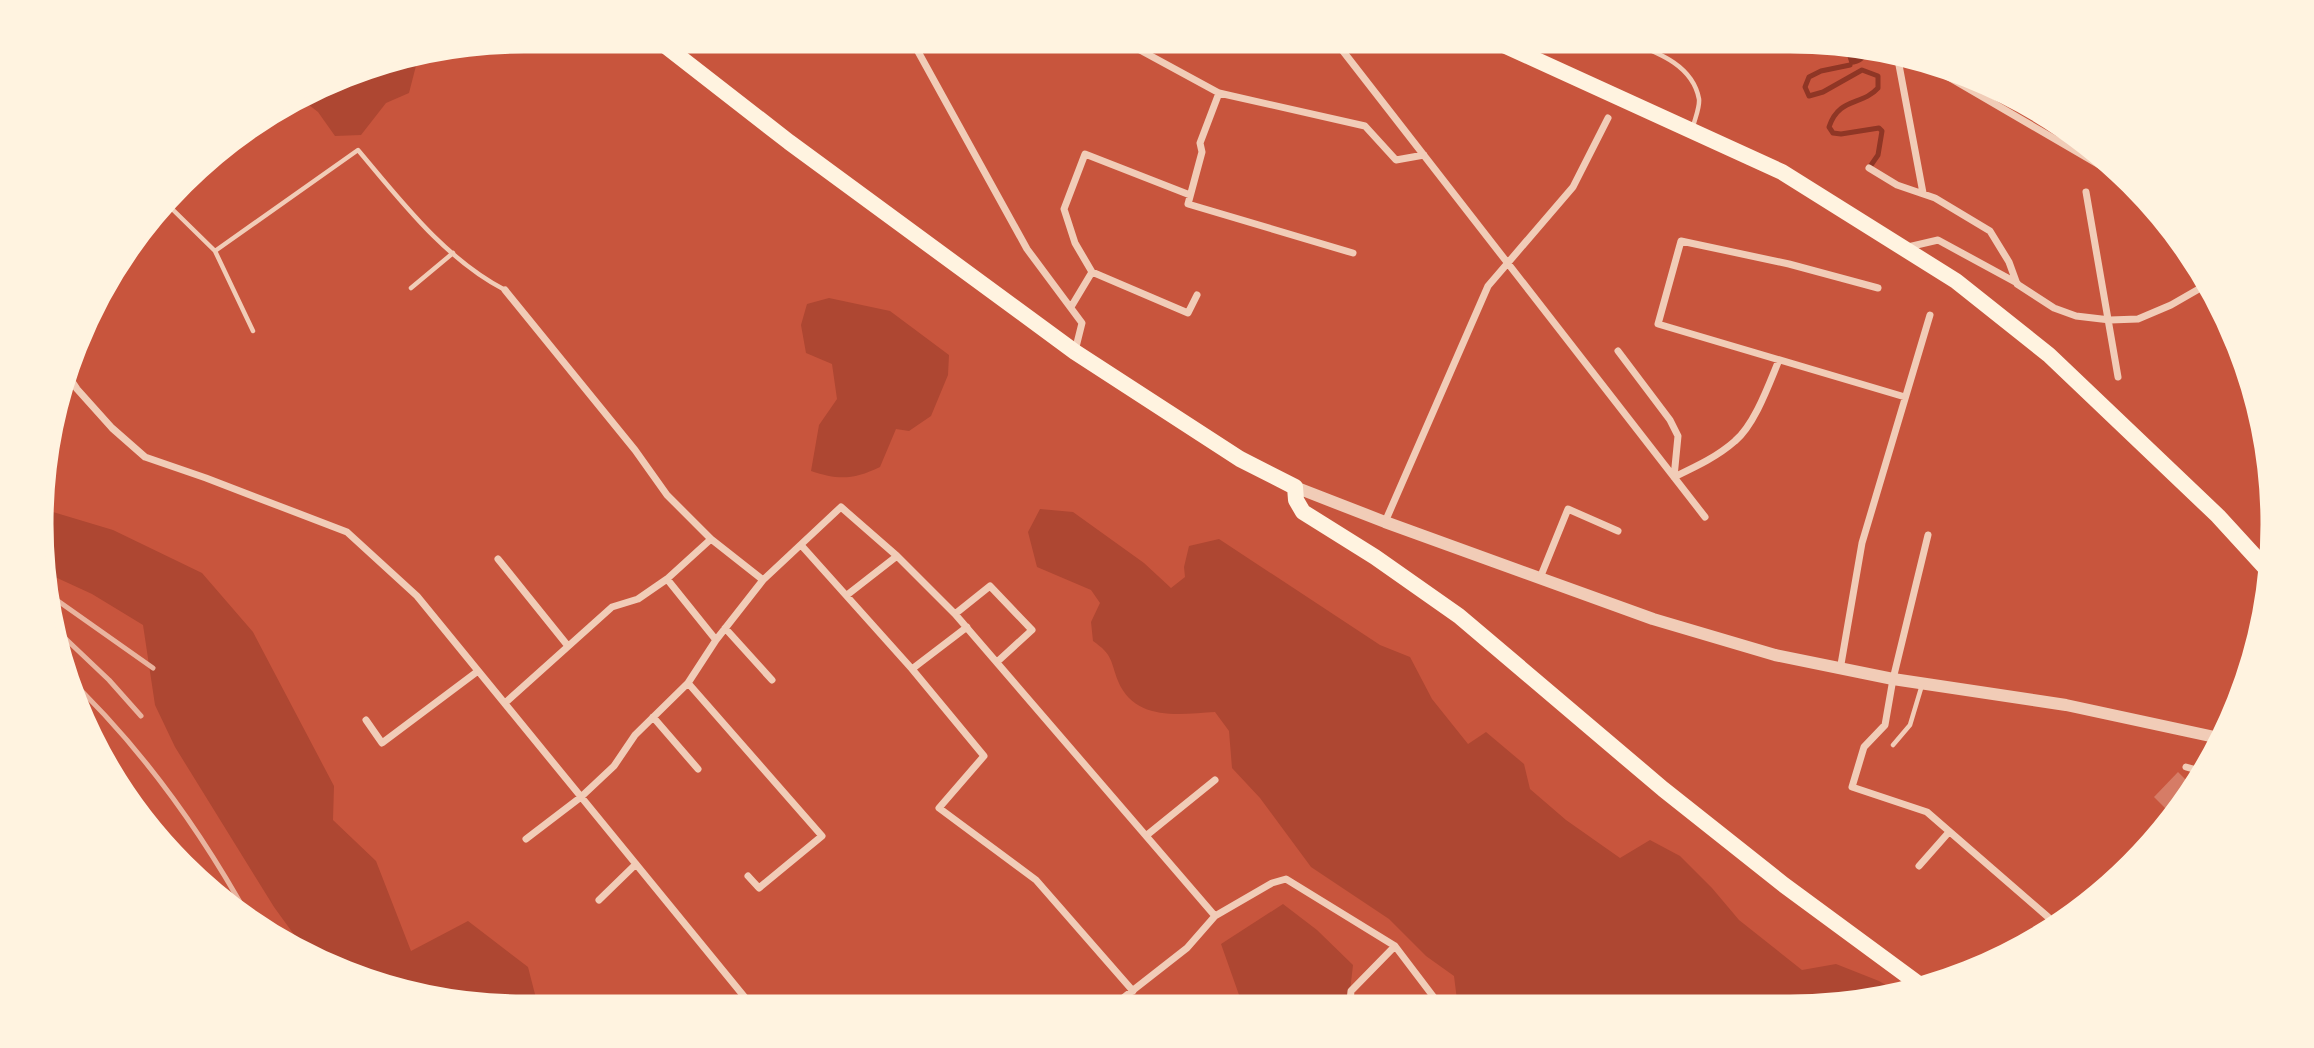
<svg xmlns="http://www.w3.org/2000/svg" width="2314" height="1048" viewBox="0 0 2314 1048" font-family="'Sofia Sans Condensed',sans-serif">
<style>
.green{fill:#ae4732}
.water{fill:#8f3625}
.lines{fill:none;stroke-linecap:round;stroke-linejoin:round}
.stream{stroke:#8f3625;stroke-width:5}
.building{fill:#d67c66}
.service{stroke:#f1ccb7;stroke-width:4.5}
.minor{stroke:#f1ccb7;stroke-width:7}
.tertiary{stroke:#f1ccb7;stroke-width:12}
.primary{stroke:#fff3e0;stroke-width:16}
.trunk{stroke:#fff3e0;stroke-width:16}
.rail{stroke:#e9b49f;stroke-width:5}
.rim{fill:none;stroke:#fff3e0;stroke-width:9}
</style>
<rect width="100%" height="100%" fill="#c8553d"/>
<path class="green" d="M419 54 409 93 386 103 361 135 335 136 318 112 296 95 367 63Z
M829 298 890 311 949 355 948 375 931 416 909 431 896 429 880 467C853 480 838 480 811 471L819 425 837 399 832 364 806 353 801 325 807 304Z
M43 509 113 530 202 573 253 632 334 786 333 820 376 861 411 951 468 921 528 967 537 1002 528 1011 429 1002 338 974 311 958 274 907 175 747 155 705 143 625 92 594 42 571Z
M1040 509 1073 512 1144 563 1171 588 1185 577 1184 567 1189 546 1219 539 1380 645 1410 657 1432 699 1468 744 1486 732 1524 764 1530 789 1566 820 1620 858 1650 840 1680 856 1712 888 1739 920 1802 970 1836 964 1879 981 1901 994 1854 1007 1468 1008 1457 1000 1454 976 1426 956 1389 919 1311 867 1260 798 1232 768 1229 731 1215 712C1180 714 1135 722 1118 681 1110 660 1113 655 1093 641L1091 622 1100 603 1091 590 1037 567 1028 532Z
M1283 904 1317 930 1353 965 1349 1000 1360 1009H1244L1221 944Z"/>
<path class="water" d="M1843 42 1862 44 1871 49C1865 59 1862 64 1850 65Z"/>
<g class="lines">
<path class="stream" d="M1850 65 1821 71 1809 77 1805 87 1809 96 1823 92 1862 70 1878 76V88C1862 106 1839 97 1829 127L1833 133 1841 134 1879 128 1882 131 1878 155 1869 168"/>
</g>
<path class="building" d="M2178 772 2193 787 2168 811 2154 797Z"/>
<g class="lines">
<path class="service" d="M1618 37C1649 50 1692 61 1699 99 1700 107 1695 118 1693 127
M208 154 213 161
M180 186 299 96
M166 203 215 251
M411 288 453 253
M95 299 108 273
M253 331 215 251 358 150C401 201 445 259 505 290
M1893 745 1910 725 1922 685"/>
<path class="minor" d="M910 37 1027 249 1082 323 1075 351
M1116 37 1219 93 1365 126 1396 160 1424 155
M1332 37 1705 517
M1896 49 1923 193
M1909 54 2144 191
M1219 93 1200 143 1202 152 1188 204 1353 253
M1869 168 1897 185 1935 198 1990 231 2009 262 2017 284 2054 308 2076 316 2110 320 2138 319 2171 305 2211 282
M2086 192 2118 377
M1190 195 1085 154 1064 209 1075 243 1092 272 1188 313 1197 295
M1908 247 1938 240 2017 283
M1878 288 1789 264 1681 241 1658 324 1905 397
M505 290 635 450 667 495 711 539 763 580
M1071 307 1092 272
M1618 351 1670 420 1678 436 1674 477
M67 374 77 389 112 428 145 457 206 478 347 532 417 596 756 1011
M1674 477C1695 467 1717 457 1735 441 1755 424 1769 384 1779 360
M1385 522 1488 286 1573 187 1608 118
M1928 535 1893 679 1885 725 1864 747 1852 787 1927 812 2048 917
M801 545 912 669 984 756 939 808 1036 880 1133 991
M498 559 568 646
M1540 578 1568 509 1618 531
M667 579 716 640
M847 595 897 556
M955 614 990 586 1032 630 997 662
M725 628 772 680
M912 669 967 627
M1840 670 1862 543 1930 315
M688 683 822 836 759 888 748 876
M505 703 612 607 638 599 667 579 711 539
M653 717 698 769
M366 720 382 743 478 671
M2186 767 2204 772
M1147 835 1215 780
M526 839 581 797 614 766 635 735 688 683 716 640 763 580 841 507 897 556 955 614 1215 916 1187 948 1109 1009
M1919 866 1949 832
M599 900 636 864
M1215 916 1272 883 1286 879 1395 946 1442 1008
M1352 1009 1350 1001 1351 991 1395 946"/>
<path class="tertiary" d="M1295 487 1385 522 1653 619 1775 655 1893 679 2066 705 2224 739
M1970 976 1986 962 2004 958"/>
<path class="primary" d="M654 37 789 142 1075 352 1240 459 1295 487 1296 500 1303 512 1375 557 1459 616 1663 789 1784 885 1924 988"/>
<path class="trunk" d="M1486 37 1782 172 1956 281 2049 355 2218 516 2272 575"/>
<path class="rail" d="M41 589 153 668
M49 623 109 680 141 716
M61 671C137 742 200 829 250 920"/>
</g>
<path d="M0 0H2314V1048H0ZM524 49H1790A475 475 0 0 1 2265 524V524A475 475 0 0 1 1790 999H524A475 475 0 0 1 49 524V524A475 475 0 0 1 524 49Z" fill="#fff3e0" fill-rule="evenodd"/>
<path class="rim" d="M524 49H1790A475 475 0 0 1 2265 524V524A475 475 0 0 1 1790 999H524A475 475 0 0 1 49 524V524A475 475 0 0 1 524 49Z"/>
</svg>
